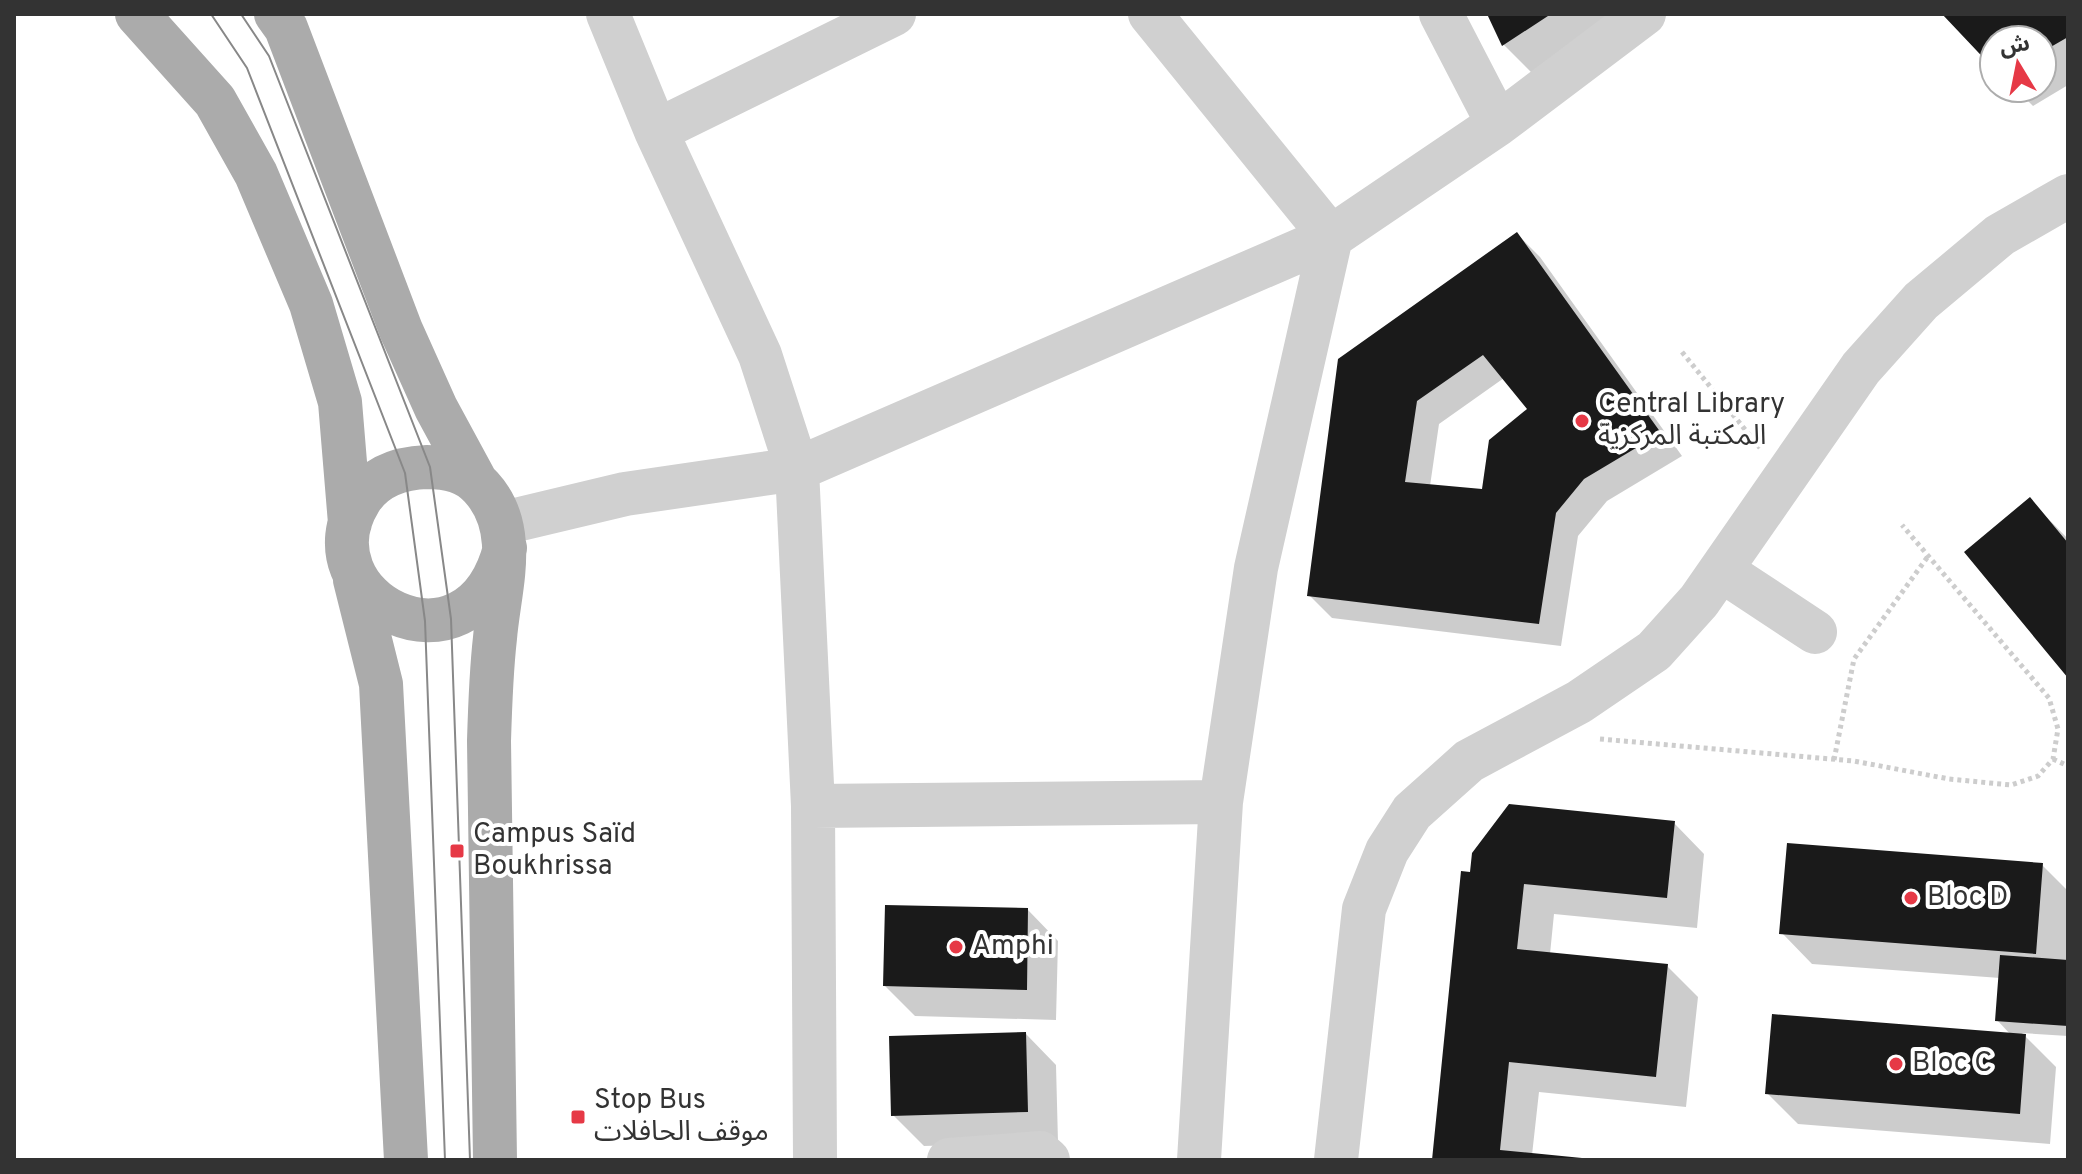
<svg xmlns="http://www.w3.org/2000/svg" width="2082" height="1174" viewBox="0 0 2082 1174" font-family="Overpass,'Noto Sans Arabic',sans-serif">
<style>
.shadow{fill:#0003;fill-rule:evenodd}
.building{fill:#1a1a1a;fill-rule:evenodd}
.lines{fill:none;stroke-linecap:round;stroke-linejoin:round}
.path{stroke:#cdcdcd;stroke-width:5;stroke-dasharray:4 4;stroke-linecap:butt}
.minor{stroke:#d0d0d0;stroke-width:44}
.major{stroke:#ababab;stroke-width:44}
.tram{stroke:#888;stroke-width:2}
.poi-dot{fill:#e63946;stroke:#fff;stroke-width:3}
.labels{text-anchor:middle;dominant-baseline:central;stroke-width:8;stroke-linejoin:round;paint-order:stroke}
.poi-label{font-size:28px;fill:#333;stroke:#fff;text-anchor:start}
</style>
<rect width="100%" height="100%" fill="#fff"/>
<path class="shadow" d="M1489 14H1628L1534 75 1504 45Z
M1945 14H2068V85L2033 106 2015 88H2042V40H1994V66Z
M1517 234 1540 257 1682 456 1607 501 1578 536 1561 646 1332 618 1309 595 1340 361ZM1504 378 1530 409 1484 491 1430 486 1439 424Z
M2030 500 2068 539V675Z
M1674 823 1704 854 1697 928 1554 914 1550 954 1667 966 1698 997 1686 1107 1539 1092 1532 1155 1583 1160H1434L1472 874Z
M2042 865 2068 891V1036L2022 1033 2056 1067 2050 1144 1798 1124 1767 1093 2011 1035 1997 1020 2000 978 1812 964 1782 933Z
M1028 910 1058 941 1056 1020 915 1016 885 986Z
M1026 1034 1056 1065 1058 1142 924 1146 893 1115Z"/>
<path class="building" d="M1487 14H1551L1502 46Z
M1942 14H2068V37L2042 52V40H1994V69Z
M1517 232 1661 433 1584 479 1556 513 1539 624 1307 596 1338 359ZM1483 355 1527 409 1489 440 1482 489 1405 482 1417 401Z
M2030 497 2068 543V678L1964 552Z
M1509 804 1675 821 1667 898 1524 884 1517 949 1668 964 1656 1077 1509 1062 1500 1150 1582 1158V1160H1432L1461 871 1470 872 1472 853Z
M1787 843 2043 863 2036 954 1779 934Z
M885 905 1028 908 1027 990 883 986Z
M2000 955 2068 960V1026L1995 1021Z
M1772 1014 2026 1034 2020 1114 1765 1094Z
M1026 1032 1028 1112 891 1116 889 1036Z"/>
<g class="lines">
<path class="path" d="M1682 352 1760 448
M1600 739 1854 761 1949 779 2011 785 2038 776 2053 759 2058 729 2049 698 1902 525
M2053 759 2068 766
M1834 760 1854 659 1929 555"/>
<path class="minor" d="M608 14 656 131 760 355 797 469 813 806 815 1160
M1150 14 1331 237 1256 568 1221 802 1199 1160
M1441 14 1498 124
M656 131 894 14
M503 523 625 494 797 469 1331 237 1498 124 1644 14
M1721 570 1815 632
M813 806 1221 802
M949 1160 1040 1153 1048 1160
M1336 1160 1364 909 1387 851 1412 812 1469 761 1579 702 1654 651 1699 601 1861 368 1921 301 2000 235 2068 196"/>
<path class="major" d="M137 14 215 101 256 174 311 304 340 402 350 523
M276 14 286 28 401 330 436 408 475 480
M355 580 381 684 406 1160
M495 1160 489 741C490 707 491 673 495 638 499 588 520 529 481 487 467 471 448 467 427 467 400 468 375 476 360 500 299 598 469 688 505 548"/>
<path class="tram" d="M211 14 247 68 405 473 425 621 445 1160
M241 14 269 56 430 467 451 619 470 1160"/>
</g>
<g class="poi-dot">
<circle cx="1582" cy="421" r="8"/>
<rect x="449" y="843" width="16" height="16" rx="4"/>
<circle cx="1911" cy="898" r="8"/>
<circle cx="956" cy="947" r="8"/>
<circle cx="1896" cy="1064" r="8"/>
<rect x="570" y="1109" width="16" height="16" rx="4"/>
</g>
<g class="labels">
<g class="poi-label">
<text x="1598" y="405">Central Library<tspan x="1598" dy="32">المكتبة المركزية</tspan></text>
<text x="473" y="835">Campus Saïd<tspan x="473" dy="32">Boukhrissa</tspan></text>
<text x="1927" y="898">Bloc D</text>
<text x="972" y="947">Amphi</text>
<text x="1912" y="1064">Bloc C</text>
<text x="594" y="1101">Stop Bus<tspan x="594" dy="32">موقف الحافلات</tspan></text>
</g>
</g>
<rect width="2082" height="1174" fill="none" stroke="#333333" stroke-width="32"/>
<g transform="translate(2018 64) rotate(350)"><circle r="38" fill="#ffffff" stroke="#adadad" stroke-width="2"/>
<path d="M0-6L14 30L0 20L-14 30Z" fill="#e63946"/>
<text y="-12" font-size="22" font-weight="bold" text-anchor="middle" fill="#333333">ش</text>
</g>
</svg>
